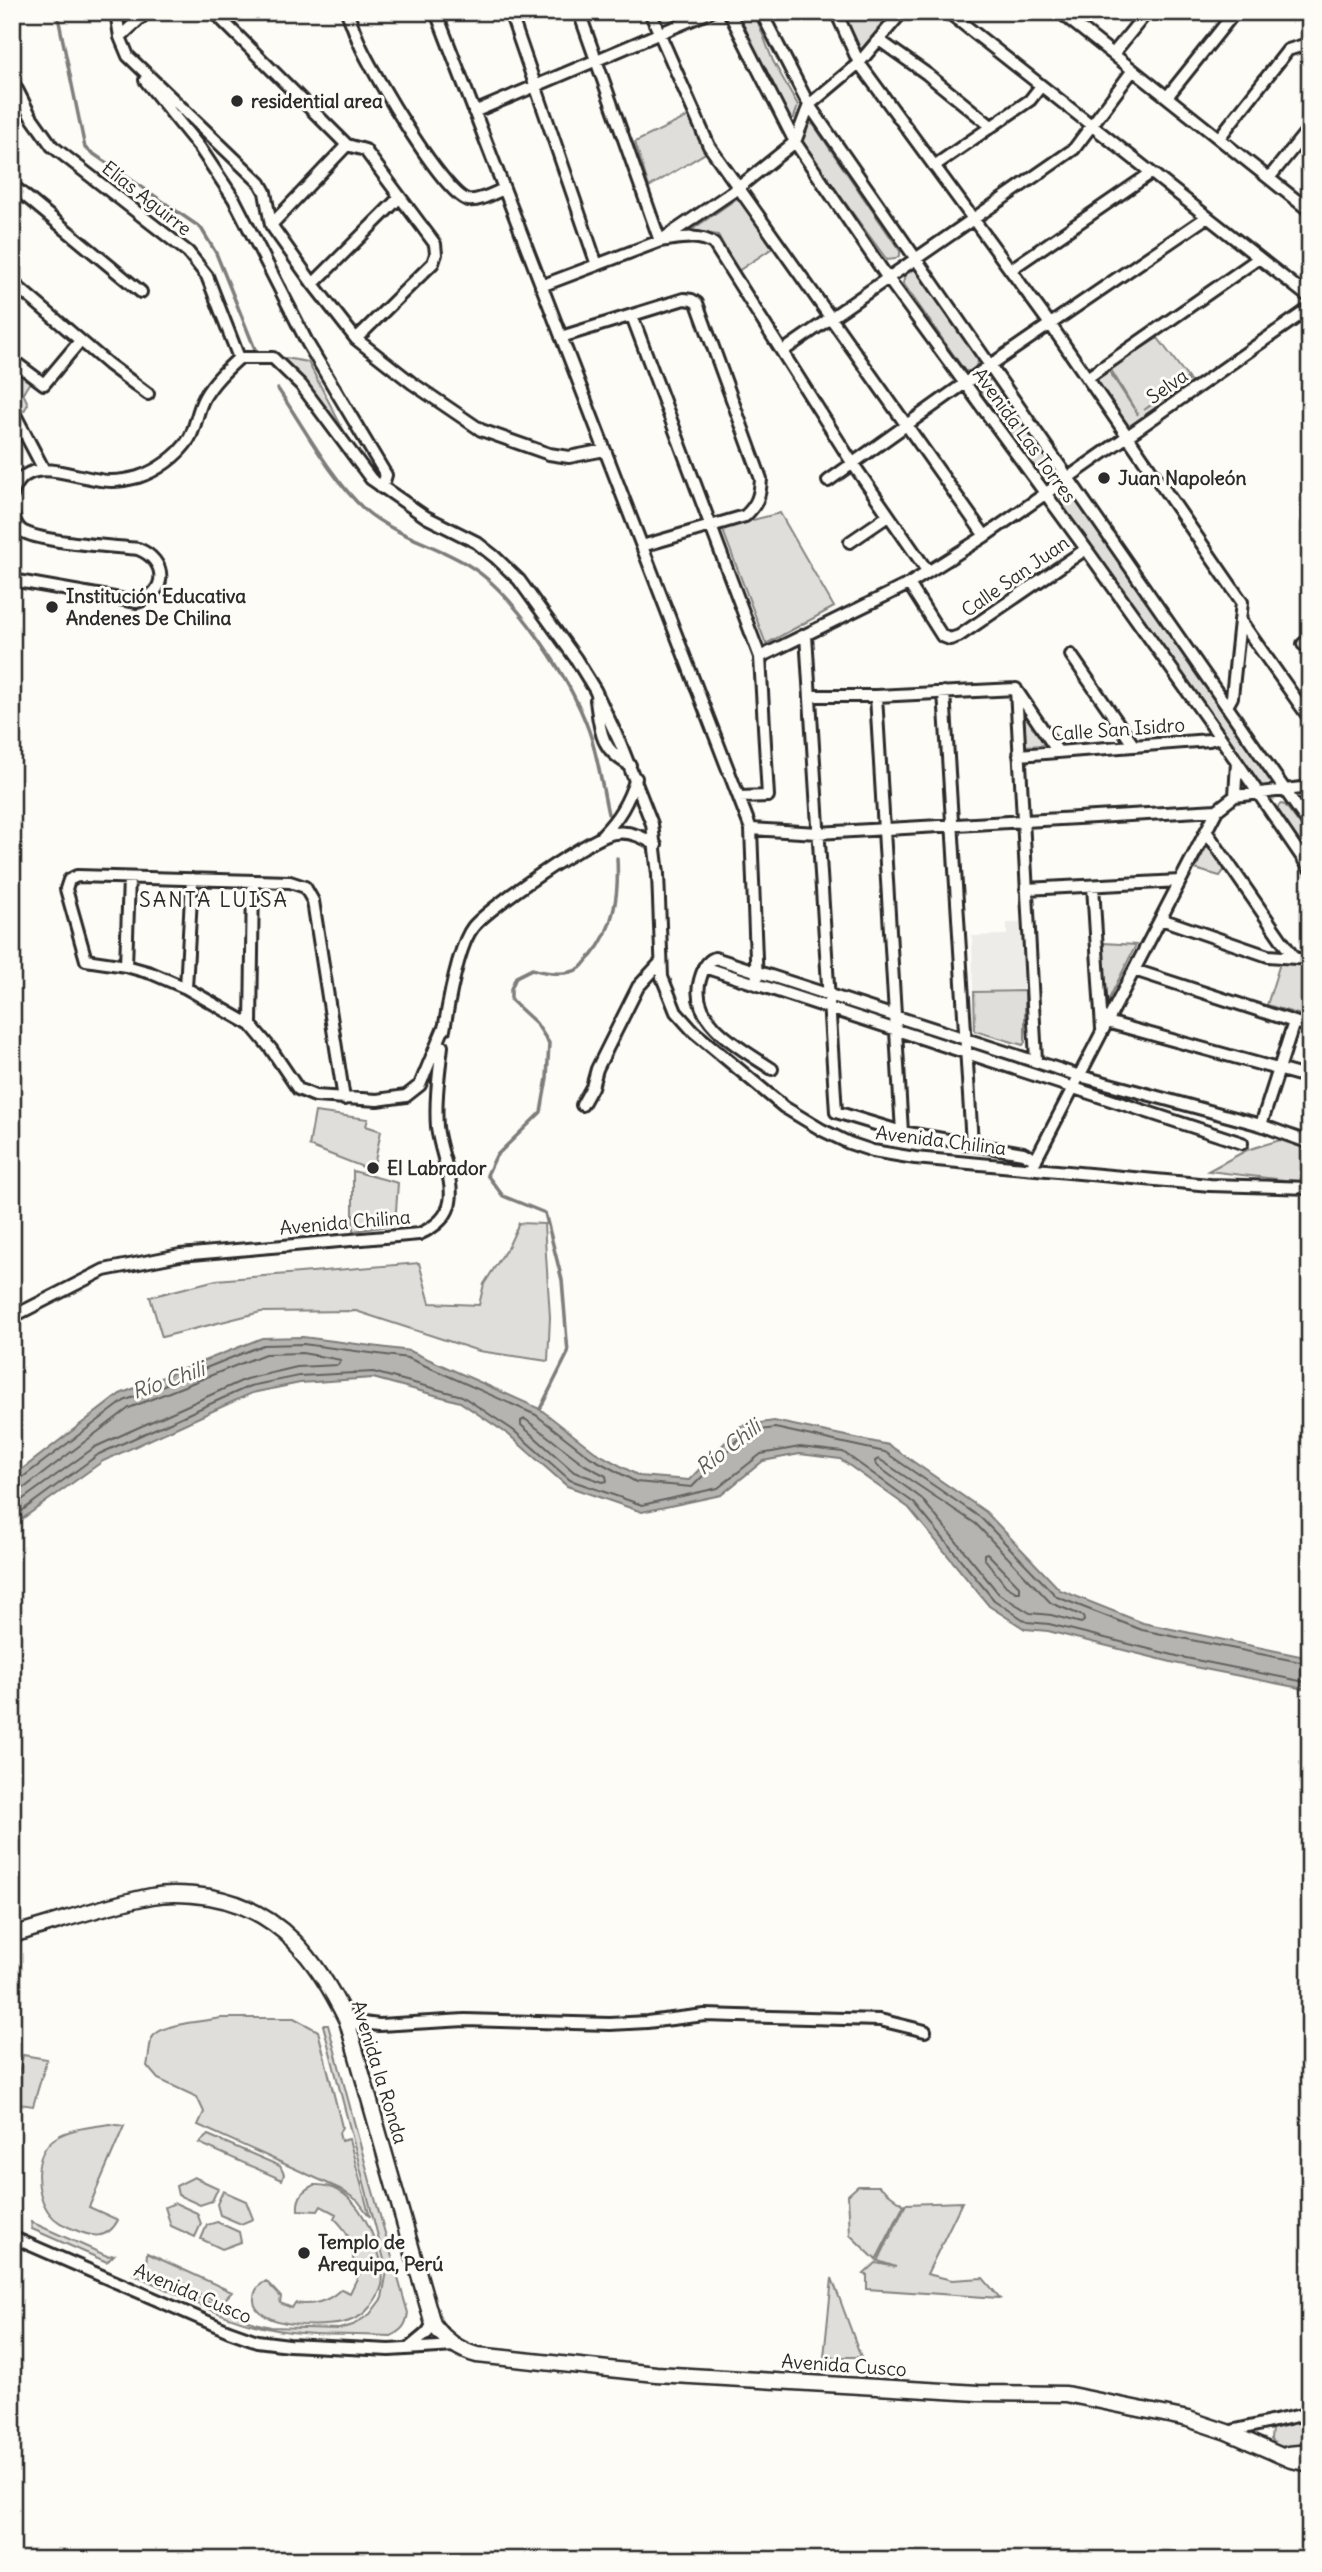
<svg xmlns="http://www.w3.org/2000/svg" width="1322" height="2572" viewBox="0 0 1322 2572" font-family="Delius,sans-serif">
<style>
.built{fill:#edece8}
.green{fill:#dfdeda;stroke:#858482;stroke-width:2}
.water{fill:#b5b4b1;stroke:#7e7d7b;stroke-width:2}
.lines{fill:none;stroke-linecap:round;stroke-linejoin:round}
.shore{stroke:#626261;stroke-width:2}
.stream{stroke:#7e7d7b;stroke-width:3.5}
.minor-casing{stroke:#2b2b2b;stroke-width:16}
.major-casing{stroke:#2b2b2b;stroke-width:19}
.minor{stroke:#fdfcf7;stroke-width:10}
.major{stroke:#fdfcf7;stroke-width:14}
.poi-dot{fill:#2b2b2b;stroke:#fdfcf7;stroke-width:2.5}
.labels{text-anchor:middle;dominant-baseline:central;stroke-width:6;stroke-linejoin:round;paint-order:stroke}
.poi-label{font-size:19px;font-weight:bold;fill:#2b2b2b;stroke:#fdfcf7;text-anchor:start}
.street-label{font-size:19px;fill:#2b2b2b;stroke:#fdfcf7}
.neighbourhood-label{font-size:21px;letter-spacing:2px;fill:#2b2b2b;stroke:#fdfcf7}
.water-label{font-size:21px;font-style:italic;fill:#5b5b5a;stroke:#fdfcf7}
</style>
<rect width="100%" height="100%" fill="#fdfcf7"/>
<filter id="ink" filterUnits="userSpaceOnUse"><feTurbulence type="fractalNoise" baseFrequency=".0143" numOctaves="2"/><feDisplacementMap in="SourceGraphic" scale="14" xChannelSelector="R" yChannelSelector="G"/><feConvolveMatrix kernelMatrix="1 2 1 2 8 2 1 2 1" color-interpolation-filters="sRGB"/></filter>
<g filter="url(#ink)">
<path class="built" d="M1007 923H1024L1025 989 973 991 972 936 1007 935Z"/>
<path class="green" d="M739 12H754L773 61 798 105 794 118 788 120 737 14Z
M842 12H892L860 51Z
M689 116 707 152 649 187 635 142Z
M813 124 900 251V255L895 259 887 260 800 141 807 125Z
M739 197 774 247 738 271 718 235 690 231Z
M911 268 920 271 979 360 973 371H965L903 283 906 272Z
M1158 338 1188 378 1144 410 1189 380 1193 386 1126 432 1093 382 1109 371 1138 415 1110 368Z
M285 358 308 362 357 456 353 458 299 375 282 362Z
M12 370 30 382 23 393 28 404 24 411 12 400Z
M988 380H992L1053 466V475L1046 477 1040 475 979 390 980 385Z
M1066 491H1070L1274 785 1265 791 1062 505 1061 498Z
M780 513 834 607 766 644 722 528Z
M1022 702 1044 745 1024 746Z
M1281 804 1285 805 1310 838V862L1276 812 1279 805Z
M1207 846 1225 869 1220 876 1195 869Z
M1103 943 1136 945 1106 1005Z
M1281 960 1310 964V1015L1308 1017 1267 1005Z
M1025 991V1042L1023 1045 975 1031 974 992Z
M315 1112 368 1119 366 1126 381 1131 373 1171 309 1146Z
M1280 1140 1310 1150V1183L1208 1171 1247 1150Z
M353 1171 398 1183 395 1225 353 1231Z
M519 1223 544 1224 550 1317 548 1361 479 1351 356 1311 261 1312 162 1337 150 1297 216 1280 419 1263 430 1303 479 1305 484 1284 509 1245Z
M222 2018H294L318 2031 342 2127 339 2133 341 2141 349 2139 370 2217 358 2201 340 2189 198 2125 204 2112 197 2097 158 2079 147 2066C149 2058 149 2045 152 2038 160 2023 206 2021 222 2018Z
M323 2025H328L370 2181 408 2313C406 2326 402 2330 391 2336 350 2334 307 2337 267 2328 221 2319 176 2293 133 2274L138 2266 140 2271 254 2323 271 2327 339 2329 353 2325 370 2314 382 2298 387 2271Z
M23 2055 47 2059 33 2106 12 2103Z
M110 2124 124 2126 89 2207 118 2220C107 2241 91 2237 73 2229 64 2225 56 2222 50 2214 34 2194 32 2151 57 2137 72 2128 93 2127 110 2124Z
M208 2135 280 2166 284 2174 282 2180 199 2143Z
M194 2177 218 2188 212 2201 200 2205 178 2195 176 2186Z
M314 2185C353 2183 372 2227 380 2258 382 2267 384 2276 382 2285 380 2293 374 2302 369 2308 365 2313 358 2318 352 2320 334 2329 251 2330 254 2298 254 2290 259 2285 266 2281L281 2297 280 2303 292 2308 295 2303C313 2306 328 2302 341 2289L350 2293 363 2266 353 2261C354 2243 347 2230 334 2218L336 2214 321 2206 318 2211 298 2210C297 2198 302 2190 314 2185Z
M858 2186H879L904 2205 876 2260 850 2235 848 2195Z
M223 2191 246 2201 253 2219 241 2224 220 2215 217 2204Z
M962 2202 927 2274 952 2280 983 2278 1000 2298 867 2289V2275L864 2274 876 2263 896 2267 878 2261 906 2204Z
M175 2203 197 2213 201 2224 195 2237 171 2226 165 2207Z
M31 2222 107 2256 114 2255 107 2262 32 2229Z
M217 2222 239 2232 241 2242 222 2249 201 2239 207 2225Z
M147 2253 232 2292 225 2299 213 2300 154 2274 146 2265Z
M832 2278 861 2357H824Z
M1310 2418V2447L1301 2449 1277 2446 1271 2439 1272 2428Z"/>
<path class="water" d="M303 1337 410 1351 540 1409 595 1452 639 1476 689 1480 741 1426 774 1421 889 1445 986 1512 1060 1590 1143 1623 1310 1658V1690L1179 1664 1048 1631 1025 1629 989 1606 909 1508 840 1459 800 1454 763 1461 721 1495 642 1512 567 1486 509 1435 460 1402 373 1378 300 1383 252 1393 103 1461 12 1526V1477L120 1394 262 1338Z"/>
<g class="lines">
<path class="shore" d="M525 1419 585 1465 606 1476 607 1481 603 1482 574 1472 521 1425V1421Z
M879 1459 976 1524 1051 1603 1083 1616 1084 1621 1081 1623 1051 1615 1030 1613 999 1594 921 1498 876 1465 875 1461Z
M12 1482 19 1480 124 1401 263 1345 303 1344 408 1358 536 1415 590 1457 636 1482 692 1487 746 1432 775 1428 885 1452 981 1518 1057 1597 1142 1630 1310 1664
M12 1491 24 1488 129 1408 265 1354 302 1353 341 1360 338 1365 297 1367 246 1379 95 1447 12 1507
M12 1518 99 1454 250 1386 299 1376 373 1372 462 1396 513 1430 570 1480 642 1505 718 1488 761 1454 800 1447 843 1452 914 1503 994 1600 1027 1622 1049 1624 1181 1657 1310 1683
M987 1553 1020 1587V1592H1016L1006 1586 984 1558V1554Z"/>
<path class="stream" d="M57 12 85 148 201 228 216 253 257 354
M278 389C303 426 332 480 365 510 394 535 436 545 468 565 515 593 571 680 589 731 598 757 602 786 608 814
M540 1409 568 1353 562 1280 545 1213 503 1196 487 1175 496 1156 541 1112 547 1078 549 1043 536 1023 511 1000V989L516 977 532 969C546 973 566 977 580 968 584 965 587 959 591 956 615 928 619 893 617 858"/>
<g class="minor-casing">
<path id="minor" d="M116 12 120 37 128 56 260 183 265 192 271 225 313 284 356 339 412 383 481 430 549 454 569 457 605 450
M214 12 347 145 271 225
M347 12C352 24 356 36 361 47 373 73 444 195 468 200 479 202 494 193 504 189
M436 12 751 829 757 984
M510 12 597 265
M579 12 660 241C678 239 698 233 714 244L853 464 928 572
M650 12 709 146 985 536
M729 12 795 142 887 277 1086 549 1220 737 1310 869
M761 12 809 105 1310 826
M836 12 859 63 1050 324 1242 602 1232 697 1227 706
M948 12 1310 298
M1060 12 1310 211
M120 37 147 12
M879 40 927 74 991 126
M1113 54 1147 12
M12 80 30 115 52 146 188 252 207 276 239 358
M145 80 200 148 234 199 308 344 386 475 382 488
M1167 97 1235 12
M474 112 710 12
M1219 138 1288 50 1310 43
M347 145 365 150 435 244 436 254 433 263 356 339
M934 166 1030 100 1041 86
M1269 178 1310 127
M12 185 141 292
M1010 270 1151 173
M12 282 108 364 148 394
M313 284 400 197
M541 286 660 241 738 188 795 142 809 105 859 63 902 12
M632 316 760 657 768 796 739 797
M561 337 684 299 692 300 697 303 761 479C760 496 757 505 745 516L642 546
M783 351 1074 149 1133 70
M12 360 44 384 80 341
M1087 378 1259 258
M12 409 43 468
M828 481 989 366 1207 217
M12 496C23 453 69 476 100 480 111 482 127 480 138 477 157 471 178 456 189 439 196 427 197 411 204 398 213 382 226 370 239 358H273L301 385 371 479 426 517 476 542 495 557 519 580 576 659 595 690 621 745 652 824 658 874 662 977 676 1012 694 1032 784 1107 822 1130 849 1143 873 1151 915 1158 1210 1185 1310 1188
M12 514C15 521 17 529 24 532 46 543 110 546 138 549 167 560 169 593 137 602L12 580
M850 542 888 516
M909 584 942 636 950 639 959 636 1086 549
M1240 620 1310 719
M806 635 836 1112 902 1132 1023 1153 1036 1160
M1310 639 1303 644 1310 648
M1071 655 1134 746
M760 657 909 584 985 536 1310 308
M1016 689 1036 1060
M1017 691 1058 752
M944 692 972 1144
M810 696H876L1016 689
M876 696 902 1132
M596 700C600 730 600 750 630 765
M1019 755 1209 740 1220 737
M1235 796 1237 762
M751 829 818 833 1217 810
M1206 831 1294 958
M602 835C619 818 628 802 636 778
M1093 886 1102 1029
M1026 889 1180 881
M1161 919 1268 956 1310 959
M126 966 129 878
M704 967 1242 1143
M1134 970 1310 1027
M186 988 192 879
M1107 1022 1310 1078
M251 1025 253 881
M444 1030C448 1005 458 946 473 927 488 908 593 835 615 833 631 831 643 837 656 845
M772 1069C744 1050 688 1022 700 980 703 970 705 962 715 958L1080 1076 1261 1125 1310 1143
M344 1099 313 901 305 887 290 882 77 876 69 880 66 889 86 960 126 966 151 973 186 988 251 1025 271 1049 298 1089 315 1096 377 1100 406 1096 420 1085 445 1025
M582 1105 592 1087 597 1069 638 987 661 962
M1261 1125 1294 1022
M1033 1165 1217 810 1235 796 1310 787
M12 1317 104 1270 180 1255 419 1234C474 1211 442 1169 437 1127 435 1099 439 1073 442 1046
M347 2021 379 2025 465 2020 610 2024 647 2022 705 2015 880 2020 925 2031
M12 2237 229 2331 257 2341 289 2345 389 2350 455 2346
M409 2348 427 2333 433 2324
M1227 2432 1310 2413"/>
</g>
<g class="major-casing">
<path id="major" d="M12 1935C58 1922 105 1905 152 1896 171 1892 191 1894 210 1897 280 1909 318 1961 347 2021L433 2324C445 2340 458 2350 477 2355L656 2374 978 2393 1066 2394 1188 2419 1227 2432 1291 2460 1310 2464
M1288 2454 1310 2452"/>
</g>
<use href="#minor" class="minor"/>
<use href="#major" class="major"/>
</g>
</g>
<g class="poi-dot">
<circle cx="237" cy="101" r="7"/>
<circle cx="1104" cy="478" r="7"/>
<circle cx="52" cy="607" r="7"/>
<circle cx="373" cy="1168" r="7"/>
<circle cx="304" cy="2253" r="7"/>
</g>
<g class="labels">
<g class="poi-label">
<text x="251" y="101">residential area</text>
<text x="1118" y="478">Juan Napoleón</text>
<text x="66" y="596">Institución Educativa<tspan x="66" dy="22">Andenes De Chilina</tspan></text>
<text x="387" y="1168">El Labrador</text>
<text x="318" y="2242">Templo de<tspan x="318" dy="22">Arequipa, Perú</tspan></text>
</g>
<g class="street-label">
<text transform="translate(147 198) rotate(38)">Elías Aguirre</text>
<text transform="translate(1167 386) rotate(-35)">Selva</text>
<text transform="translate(1025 435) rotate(54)">Avenida Las Torres</text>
<text transform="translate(1015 576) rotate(-35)">Calle San Juan</text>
<text transform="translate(1118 729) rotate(-4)">Calle San Isidro</text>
<text transform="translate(941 1140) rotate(7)">Avenida Chilina</text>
<text transform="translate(345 1222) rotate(-5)">Avenida Chilina</text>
<text transform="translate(380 2072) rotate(73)">Avenida la Ronda</text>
<text transform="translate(193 2293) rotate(23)">Avenida Cusco</text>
<text transform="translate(844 2365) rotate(4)">Avenida Cusco</text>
</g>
<g class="neighbourhood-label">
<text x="214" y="899">SANTA LUISA</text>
</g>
<g class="water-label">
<text transform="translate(168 1380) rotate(-19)">Río Chili</text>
<text transform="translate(728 1447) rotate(-38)">Río Chili</text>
</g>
</g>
<rect width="1322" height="2572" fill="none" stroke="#fdfcf7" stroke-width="42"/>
<rect x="21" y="21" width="1280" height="2530" fill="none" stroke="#2b2b2b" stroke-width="2.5" filter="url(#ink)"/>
</svg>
